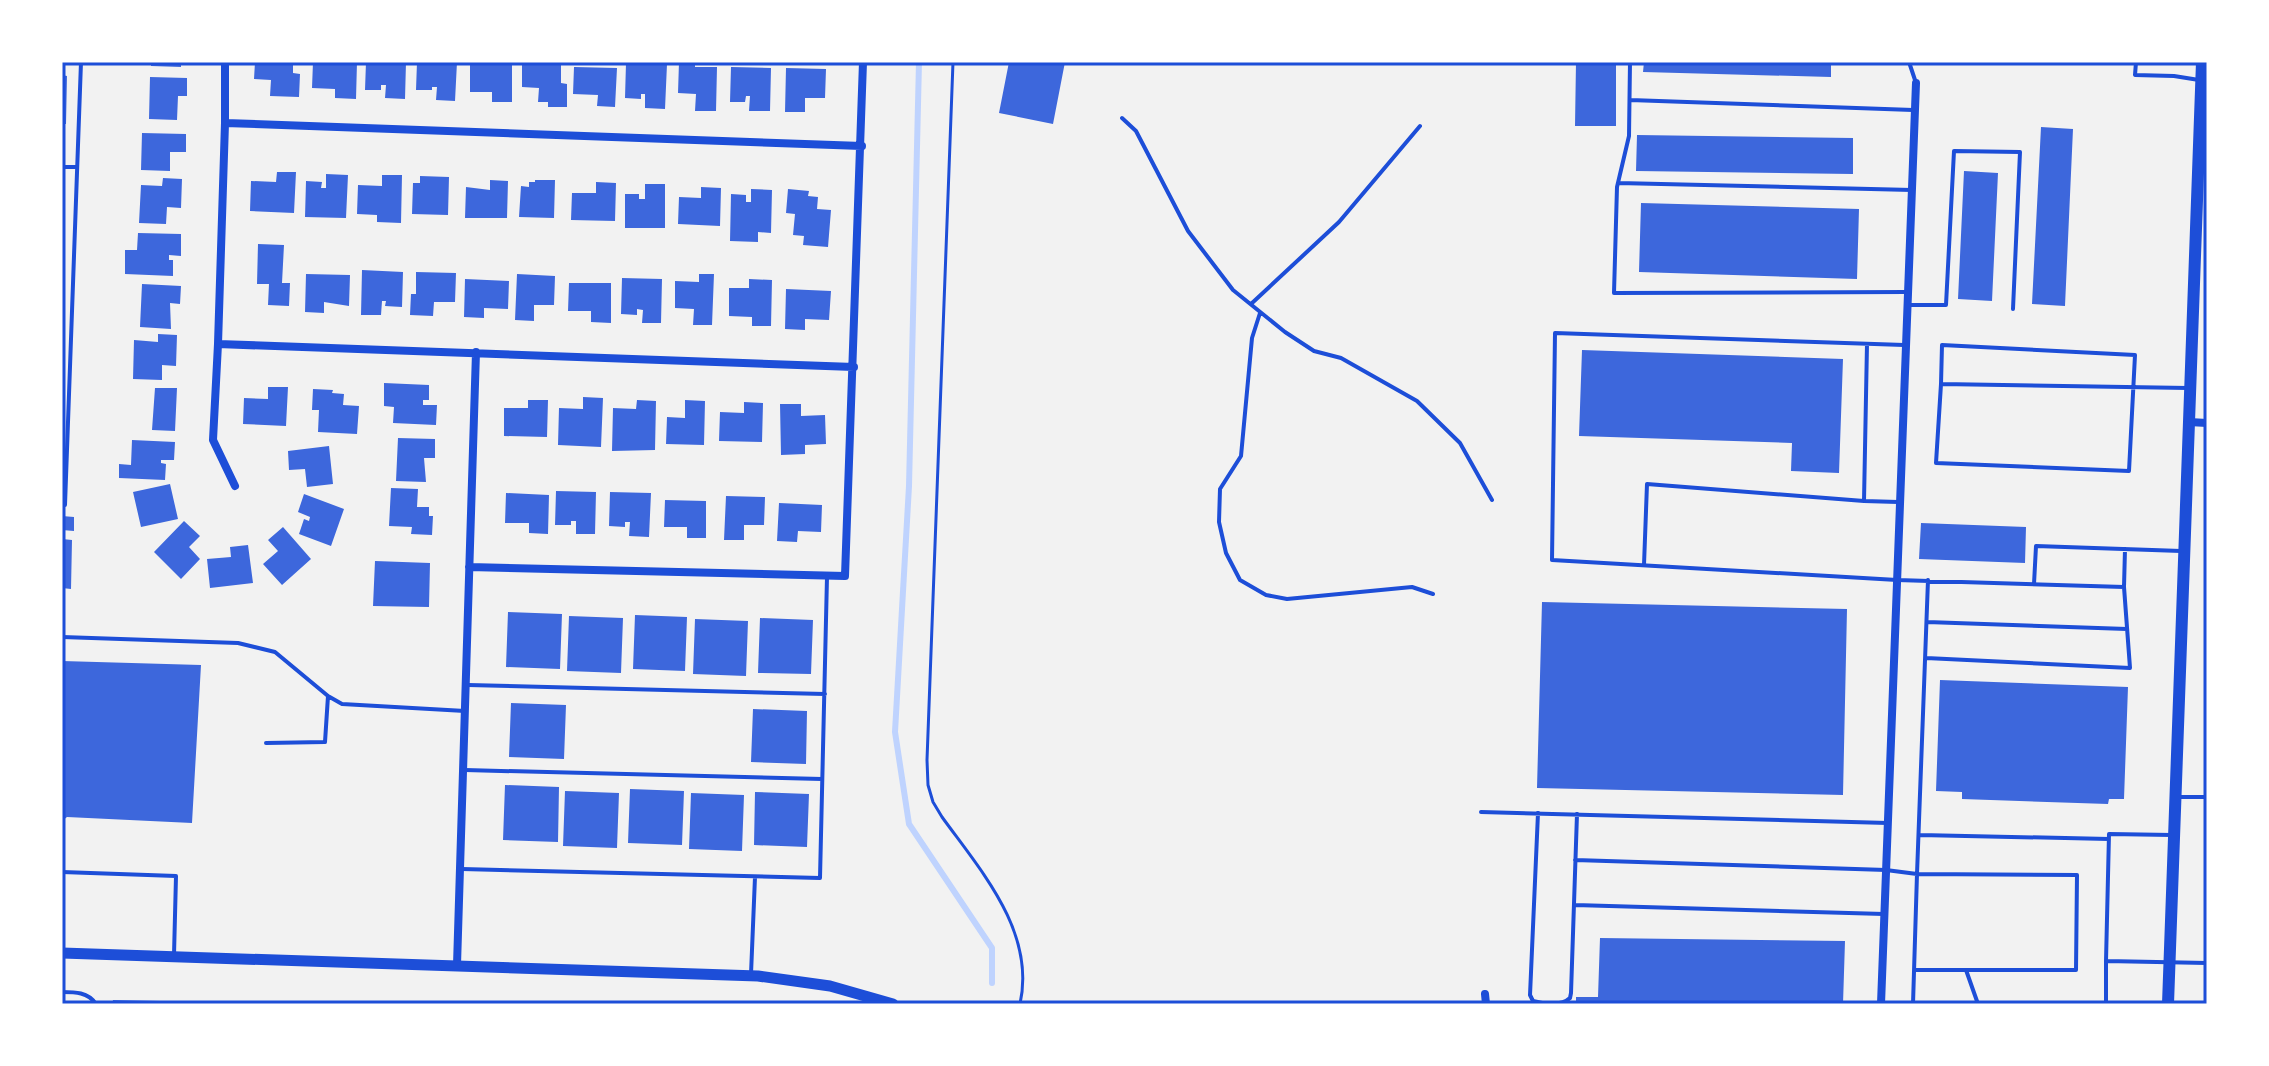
<svg xmlns="http://www.w3.org/2000/svg" width="2269" height="1066" viewBox="0 0 2269 1066" font-family="Barlow,sans-serif">
<style>
.lines{fill:none;stroke-linecap:round;stroke-linejoin:round}
.stream{stroke:#bfd3fe;stroke-width:6}
.building{fill:#3d67dc}
.path{stroke:#1d4ed8;stroke-width:3}
.service{stroke:#1d4ed8;stroke-width:4}
.minor{stroke:#1d4ed8;stroke-width:8}
.tertiary{stroke:#1d4ed8;stroke-width:11}
.secondary{stroke:#1d4ed8;stroke-width:12}
.neatline{fill:none;stroke:#1d4ed8;stroke-width:3}
</style>
<rect width="100%" height="100%" fill="#f2f2f2"/>
<g class="lines">
<path class="stream" d="M919 62 909 486 895 732 909 824 992 948V983"/>
</g>
<path class="building" d="M151 62H181V67L151 66Z
M255 62H293V73L300 74 299 97 270 96 271 80 254 79Z
M313 62H357L356 99 335 98V89L312 88Z
M366 62H406L405 99 385 98 386 85H381V90H365Z
M417 62H457L455 101 436 100 437 87H432V90H416Z
M522 62H561V83L567 84V107H548V102H538L539 88 522 87Z
M679 62H695V67H717L716 111H695L696 94 678 93Z
M1009 62H1065L1053 124 999 113Z
M1576 62H1616V126H1575Z
M1644 62H1831V77L1643 72Z
M626 63 667 64 665 109 645 108V94H641V99L625 98Z
M470 64H512V102H492V92H470Z
M574 67 617 68 615 107 597 106 598 95 573 94Z
M731 67 771 68 770 111H749L750 96H746L745 102H730Z
M786 68 826 69 825 98H805V112H785Z
M62 75 67 76 66 124H62Z
M150 77 187 78V96H178L177 120 149 119Z
M2041 127 2073 129 2065 306 2032 304Z
M142 133 186 134V152H170V171L141 170Z
M1637 135 1853 138V174L1636 171Z
M1964 171 1998 173 1992 301 1958 299Z
M277 172H296L294 213 250 211 251 181 276 182Z
M326 174 348 175 346 218 305 217 306 181 322 182 321 188H326Z
M382 175H402L401 223 377 222V215L357 214 358 185 382 186Z
M420 176 449 177 448 215 412 214 413 183H420Z
M163 178 182 179 181 208 167 207 166 224 139 223 141 185 162 186Z
M490 180 508 181 507 218H465L466 187 490 190Z
M535 180H555L554 218 519 217 521 186 529 187V182H535Z
M596 182 616 183 615 221 571 220 572 193H596Z
M645 184H665V228H625V194H639V199H645Z
M701 187 721 188 720 226 678 224 679 197 701 198Z
M751 189 772 190 771 233 758 232V242L730 241 731 194 746 195V202H751Z
M788 189 809 191 808 196 818 197 817 209 831 210 828 247 803 245 804 236 793 235 795 214 786 213Z
M1641 203 1859 209 1857 279 1639 272Z
M138 233 181 234V256L169 255V260H173V276L125 274V250H137Z
M258 244 284 245 282 283H290L289 306 268 305 269 284H257Z
M362 270 403 272 402 307 385 306 386 301H382L381 315H361Z
M416 272 456 273 455 302H434L433 316 410 315 411 294H416Z
M306 274 350 275 349 306 324 302V313L305 312Z
M517 274 555 276 554 305H534V321L515 320Z
M699 274H714L712 325H693L694 309 675 308V281L699 282Z
M622 278 662 279 661 323H642L643 310 637 309V315L621 314Z
M465 279 509 281 508 309 484 308V318L464 317Z
M749 279 772 280 771 326H752V317L729 316V288H749Z
M569 283H611V323L591 322V311H568Z
M142 284 181 286 180 304 170 303 171 329 140 327Z
M786 289 831 291 829 320 805 319V330L785 329Z
M158 334 177 335 176 366 162 365V380L133 379 134 340 158 342Z
M1582 350 1843 359 1839 473 1791 471 1792 443 1579 436Z
M384 383 429 385V400H423V405H437L436 425 393 423 394 407 384 406Z
M268 387H288L286 426 243 424 244 398 268 399Z
M155 388H177L175 431 152 430Z
M313 389 333 390 332 393 344 394 343 405 359 406 357 434 318 432 319 410H312Z
M583 397 603 398 601 447 558 445 559 408 583 409Z
M528 400H548L547 437 504 436V408H528Z
M637 400 656 401 655 450 612 451 613 408 636 409Z
M685 400 705 401 704 445 666 444 667 417 685 418Z
M744 402 763 403 762 442 719 441 720 412 744 413Z
M780 404H801V416L825 415 826 444 805 445V454L781 455Z
M398 438 435 439V458H424L426 482 396 481Z
M132 440 175 442 174 460H161V463L166 464 165 480 119 478V464L131 465Z
M329 446 333 484 307 487 305 469 289 470 288 451Z
M170 484 178 519 141 527 133 492Z
M391 488 418 489 417 507H429V516H433L432 535 411 534 412 527 389 526Z
M556 491 596 492 595 534H576V521H571V525H555Z
M610 492 651 493 649 537 629 536 630 522H625V527L609 526Z
M506 493 549 495 548 534 529 533V523H505Z
M304 494 344 509 331 546 299 534 304 519 309 521 310 517 298 512Z
M726 496 765 497 764 525H744V540H724Z
M665 500 706 501V538H687V527H664Z
M779 503 822 505 821 532 798 531 797 542 777 541Z
M62 516 74 517V531L62 530Z
M184 521 200 536 189 547 200 559 181 579 154 552Z
M1921 523 2026 527 2025 563 1919 559Z
M283 527 311 559 282 585 263 564 278 551 268 540Z
M62 539 72 540 71 589 62 588Z
M248 545 253 583 210 588 207 559 231 557 230 547Z
M375 561 430 563 429 607 373 606Z
M1542 602 1847 609 1843 795 1537 788Z
M508 612 562 614 560 669 506 667Z
M635 615 687 617 685 671 633 669Z
M569 616 623 618 621 673 567 671Z
M760 618 813 620 811 674 758 673Z
M695 619 748 621 746 676 693 674Z
M62 661 201 665 192 823 67 817 62 821Z
M1940 680 2128 687 2124 799H2109L2108 804 1962 799V792L1936 791Z
M511 703 566 705 564 759 509 757Z
M753 709 807 711 806 764 751 762Z
M505 785 559 787 558 842 503 840Z
M630 789 684 791 682 845 628 843Z
M565 791 619 793 617 848 563 846Z
M755 792 809 794 807 847 754 845Z
M691 793 744 795 742 851 689 849Z
M1600 938 1845 941 1843 1004H1576V997H1598Z
M113 1000 160 1001V1004H112Z"/>
<g class="lines">
<path class="path" d="M953 62 927 760 928 785 933 802 942 817C981 871 1036 932 1020 1004"/>
<path class="service" d="M1630 62 1629 136 1617 187 1614 293 1906 292
M1909 62 1916 83
M2136 62 2135 75 2174 76 2199 80
M1630 100 1913 110
M1122 118 1136 131 1188 231 1233 290 1285 332 1314 351 1341 358 1417 401 1460 443 1492 500
M62 167H77
M1618 183 1912 190
M1251 304 1339 222 1420 126
M1910 305H1946L1954 151 2020 152 2013 309
M1260 313 1252 338 1241 456 1220 489 1219 522 1226 553 1240 580 1266 595 1287 599 1412 587 1433 594
M1904 345 1555 333 1552 560 1897 580 2124 587
M1941 384 1942 345 2135 355 2129 471 1936 463 1941 384 2188 388
M1864 501 1898 502
M62 505H65L81 62
M1644 565 1647 484 1864 501 1867 344
M2034 584 2036 546 2181 551
M1927 622 2127 629
M62 637 238 643 275 652 328 696 342 704 465 711
M1926 658 2130 668 2124 587 2125 549
M468 685 825 694
M266 743 325 742 328 696
M465 770 822 779
M2179 797H2207
M1481 812 1888 823
M1538 813 1530 995 1533 1001C1544 1004 1562 1006 1570 998L1571 993 1577 814
M1920 835 2109 839
M2172 835 2109 834 2106 961 2207 963
M1575 860 1886 870 1917 874 1928 580
M462 869 820 878 827 577
M62 872 176 876 174 955
M1575 905 1884 914
M2106 961V1004
M1966 970 1978 1004
M751 974 755 877
M62 992C75 992 88 992 96 1004
M1913 1004 1917 874 2077 875 2076 970H1914"/>
<path class="minor" d="M225 62V123L218 344 213 440 235 486
M225 123 862 146
M218 344 854 367
M2189 422 2207 423
M469 567 845 576 863 62
M457 965 476 352
M1485 994 1486 1004
M1881 1004 1916 83"/>
<path class="tertiary" d="M62 953 758 976 830 986 893 1004"/>
<path class="secondary" d="M2168 1004 2202 62"/>
</g>
<rect width="2269" height="1066" fill="none" stroke="#ffffff" stroke-width="128"/>
<rect x="64" y="64" width="2141" height="938" class="neatline"/>
</svg>
